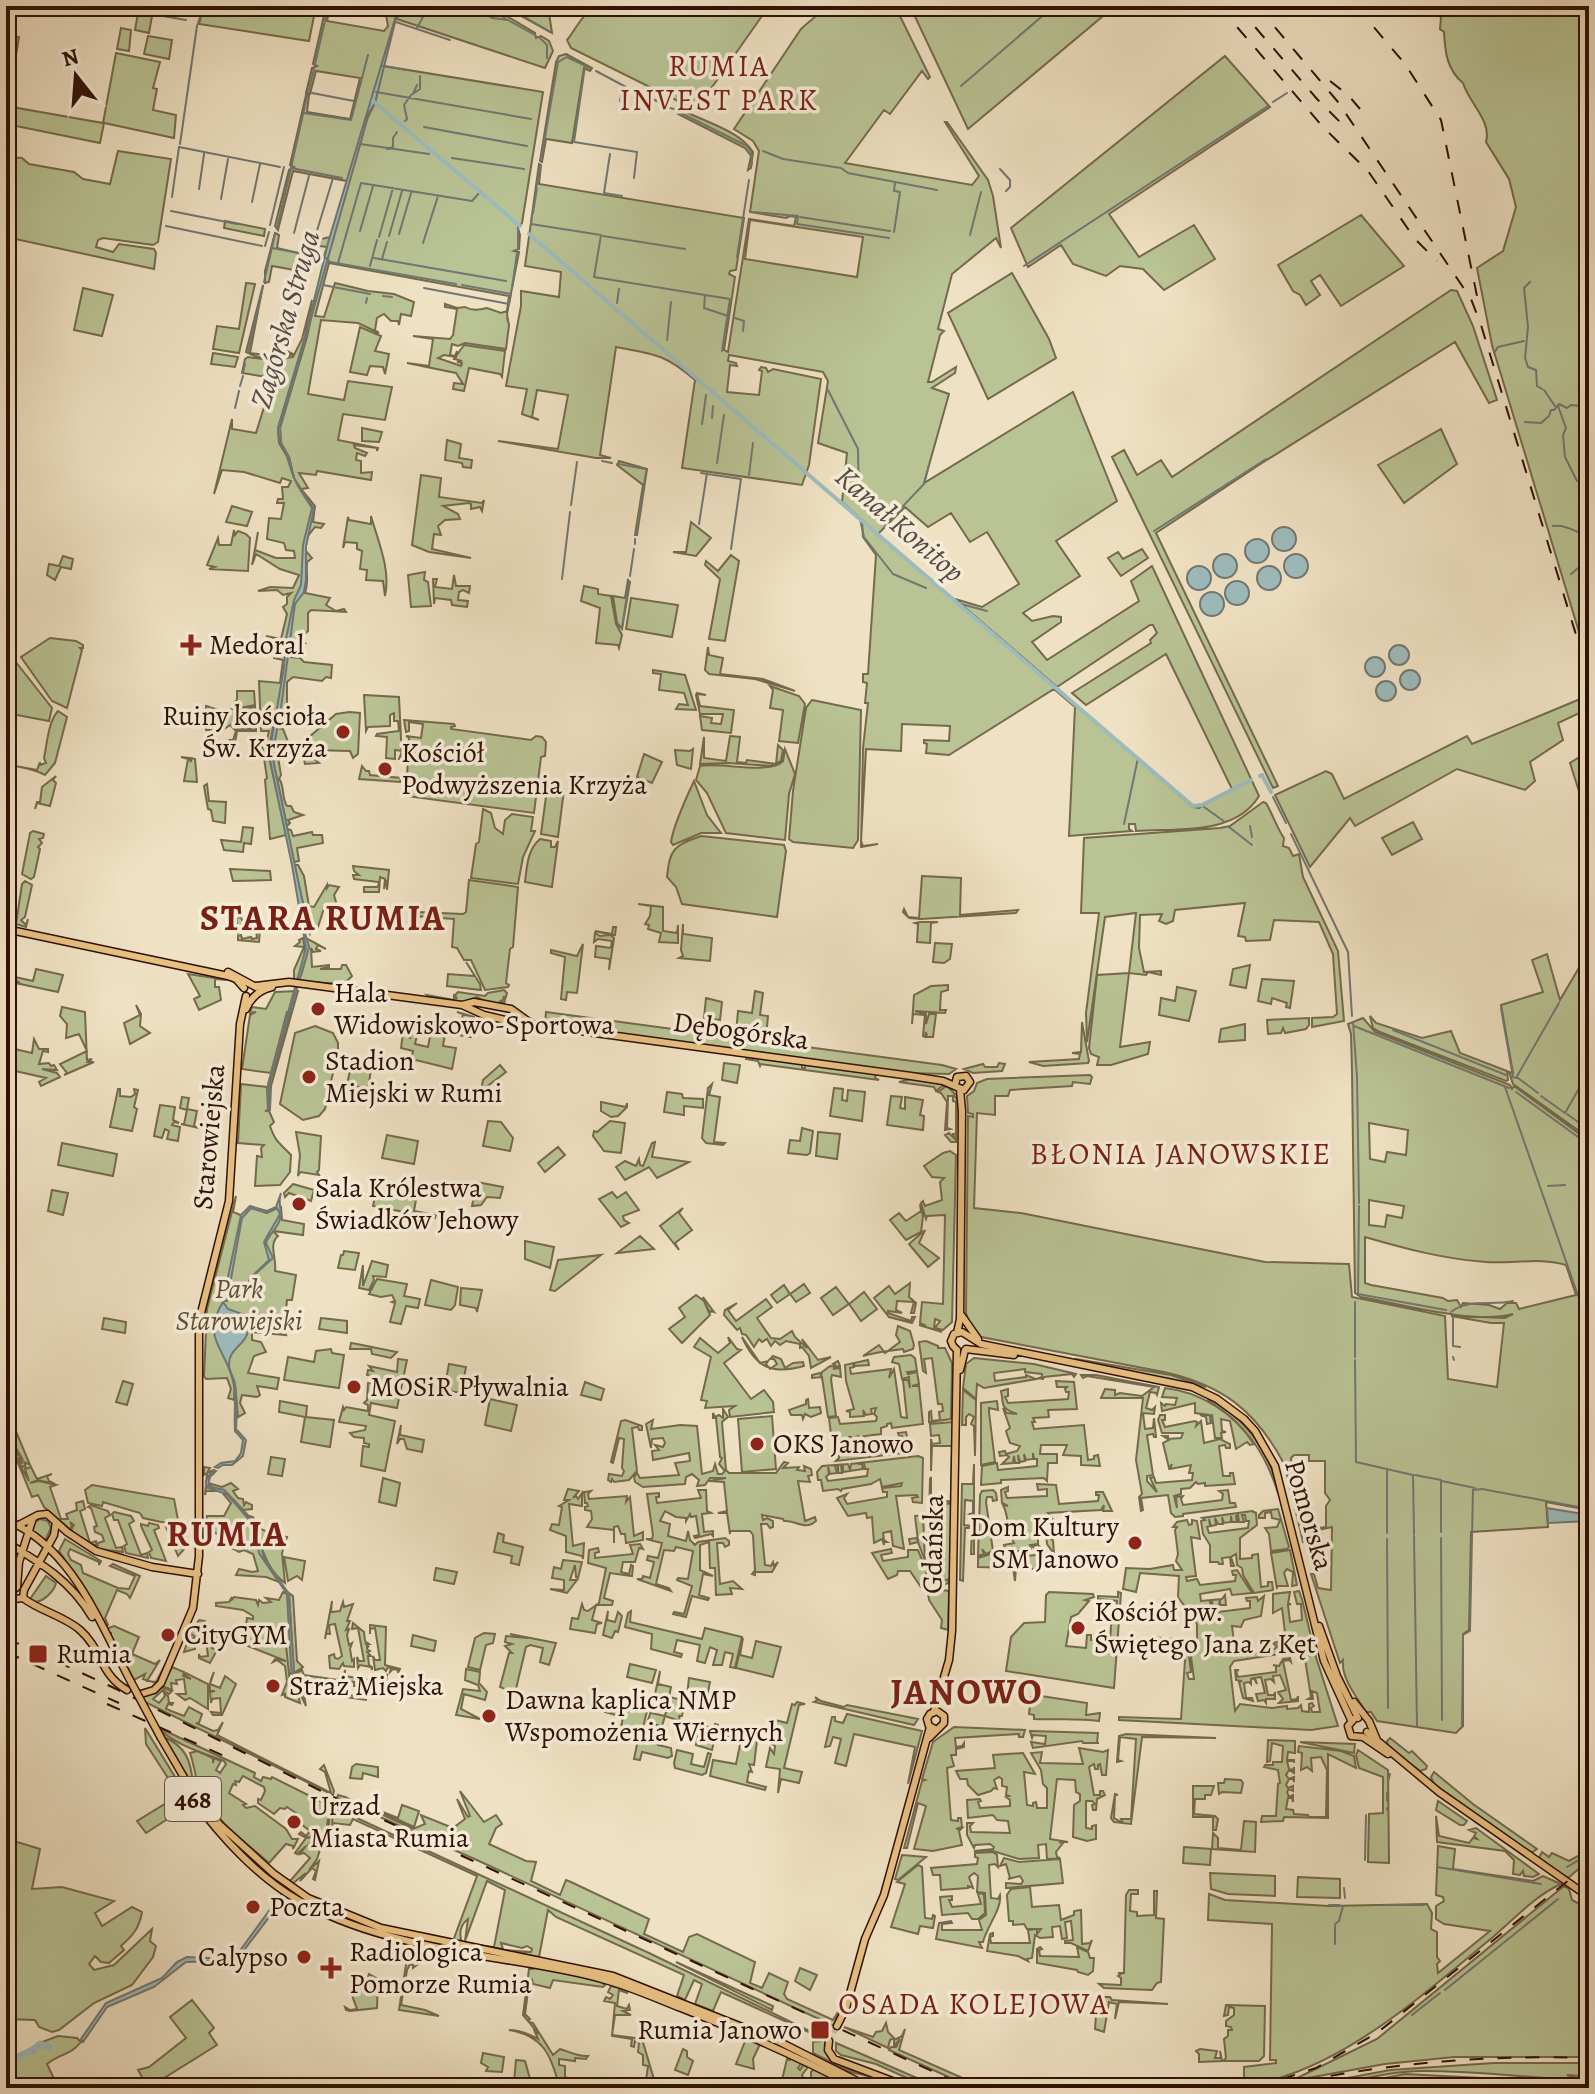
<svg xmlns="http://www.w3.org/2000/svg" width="1595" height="2094" viewBox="0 0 1595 2094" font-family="Alegreya,serif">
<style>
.green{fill:#b9c394;stroke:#746a4c;stroke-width:2;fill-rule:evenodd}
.water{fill:#9dbbbc;stroke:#717772;stroke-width:2}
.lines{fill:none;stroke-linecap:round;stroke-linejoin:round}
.stream{stroke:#717772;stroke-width:2}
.canal{stroke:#9dbbbc;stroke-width:4}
.river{stroke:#9dbbbc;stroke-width:7}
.major-tunnel{stroke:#d2c2a6;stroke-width:6;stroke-dasharray:6 3;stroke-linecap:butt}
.major-casing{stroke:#2f1004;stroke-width:9}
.major{stroke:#e8c082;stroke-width:6}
.rail{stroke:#2f1004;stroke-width:2;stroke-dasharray:14 14;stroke-linecap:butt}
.major-bridge-casing{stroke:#2f1004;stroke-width:9;stroke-linecap:butt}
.major-bridge{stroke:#e8c082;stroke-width:6}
.poi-dot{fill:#8f2418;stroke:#f5ecd8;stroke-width:3}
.labels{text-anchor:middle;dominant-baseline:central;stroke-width:7;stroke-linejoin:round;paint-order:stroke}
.shield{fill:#f5ecd8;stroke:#6a5244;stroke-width:2}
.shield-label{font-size:26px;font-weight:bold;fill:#2f1004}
.poi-label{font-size:28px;fill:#2f1004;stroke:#f5ecd8;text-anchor:start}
.street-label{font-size:28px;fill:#2f1004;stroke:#f5ecd8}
.park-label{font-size:28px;font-style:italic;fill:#5f4f36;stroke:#f5ecd8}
.neighbourhood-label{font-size:30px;letter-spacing:2px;fill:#7a1f14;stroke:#f5ecd8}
.water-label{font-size:30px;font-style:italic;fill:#564c44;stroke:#f5ecd8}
.district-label{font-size:36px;font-weight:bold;letter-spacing:2px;fill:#7a1f14;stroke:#f5ecd8}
</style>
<rect width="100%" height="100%" fill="#efe1c3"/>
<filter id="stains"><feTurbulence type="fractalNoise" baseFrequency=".0025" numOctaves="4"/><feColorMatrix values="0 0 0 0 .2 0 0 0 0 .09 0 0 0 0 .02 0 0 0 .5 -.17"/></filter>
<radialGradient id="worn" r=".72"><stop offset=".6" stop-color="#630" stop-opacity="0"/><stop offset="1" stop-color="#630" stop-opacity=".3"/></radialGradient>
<path class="green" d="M204 6H316L309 41 199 24Z
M392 6H399L366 121 375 103 383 66 543 92 522 223 518 228 520 235 519 249 514 251 519 252 507 314 509 325 506 349 465 343 458 346 452 344 450 355 455 356 457 351 456 357 444 355 438 358 461 366 462 363 457 362 462 361 454 359 464 345 505 351 502 377 500 374 469 368 464 391 453 389 454 383 463 384 456 373 407 363 429 366 433 339 413 336 450 339 453 335 457 309 445 307V304L457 308 465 307C472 311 480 310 487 308L501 313 507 311 509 296 329 263 315 316 324 317 335 283 368 291 394 294 414 302 411 316 401 314 399 325 398 321H391L384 314 377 318 375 330 379 333 358 323 321 320 308 394 344 400 348 381 392 387 385 420 343 414 338 440 378 448 377 451V448L354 445 355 448 367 453 365 456 357 453 356 460 361 461V473L372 472 371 480 317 471 316 475 299 473 308 488 301 489 315 506 313 522 324 524 321 528 315 527 308 536 305 550 312 558 307 562C306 573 309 582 305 593L330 598 326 605 336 611 344 609 346 612 311 610 308 613V631L301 637 305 643 295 642 291 646V657L300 658 304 662 332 665 331 678 326 677 322 681 293 677 287 682V706L283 715 275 718 267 757H269L286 835 270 839 265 780 267 778 262 745 266 744 269 731H261L259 681 280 683 283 660 274 658V653L280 647 266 645V642L283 646 284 641 266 636 281 639 287 614 283 607 287 604V597L291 593 283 595 277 590 258 591 270 587 293 588 299 575 280 569 256 554 252 565 258 532 255 550 276 558H295L294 551 286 550 284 543 267 539 269 518 281 519 284 503H277L278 499H283L282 487H288L291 481 282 478 280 483 244 472 222 470 214 494 232 419V429L256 433 273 378 242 373 245 359 248 357 269 360 293 357 302 339 312 300 305 337 278 428 279 443 288 458 294 478 289 457 281 443 280 428 307 337 315 299 327 260 323 259 327 247 320 246 317 240 330 237 327 256 363 134 347 181 293 171 278 230 275 226 289 170 294 167 290 165 306 95H309L307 112 350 119 360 78 316 71 310 94 306 93 312 68 317 66 313 64 325 11H329L327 21 384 31 388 26 386 15 396 12 397 10 391 9Z
M400 6H490L535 33 536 38 541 36 549 41 553 51 545 68 397 19Z
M503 6H548L552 33Z
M594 6H769L696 110 571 48 567 40C576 29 579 19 594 6Z
M826 6H895L930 77 928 79 922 71 890 114 884 110 845 163 972 185 979 176 945 122H947L988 180 993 196 1001 248 996 238 952 274 938 329 944 331 940 335 928 382H932L956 367 955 373 932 388 949 394 924 483 1073 392 1117 501 1056 541 1080 576 1023 613 1032 621 1053 616 1061 617V622L1032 642 1047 660 1139 601 1131 581 1152 566 1259 796C1235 836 1176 828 1136 831L1135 824H1129V829L1132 831 1069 836 1075 707 1054 689 949 755 926 753 927 744 924 743V740L949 741 950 726 902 724 901 751 866 749 861 841 863 846 878 844 861 847 863 748 868 703H865L867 683 863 682V674H868L876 555 863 537 862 521 1193 807 1199 808 1232 789 1166 654 1086 705 1072 693 1151 643 1150 640 1157 633 1153 625H1150L1057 687 955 599 982 607 1019 584 987 532 970 542 951 513 928 527 905 507 878 534 842 502 847 453 818 443 828 381 823 372 729 355 728 361 736 363 737 366 730 365 727 392 759 395 762 371 759 370 761 367 766 368 768 372 773 369 821 379 809 465 802 485 682 468 695 380C665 354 654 354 616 347L600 455 611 458H596L498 441 558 449 568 395 537 390 532 417 539 420 522 414 527 389 506 386 521 306V291L559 297 561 272 525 266 539 164 541 165 539 184 744 218 736 270 730 271 729 274 735 277 724 350 728 352 749 219 794 226 796 217 790 216 786 218 750 212 759 151 753 141 734 129 801 29C810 20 818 16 826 6ZM750 220 863 237 857 277 745 259Z
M910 6H1115L968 129Z
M1434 6H1589V665L1492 345 1477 268 1503 251 1516 207 1509 179 1486 142C1492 121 1469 103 1463 83 1447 70 1445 52 1444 32L1440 29 1441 18Z
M138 13 152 16 149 33 135 30Z
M121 28 131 30 129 51 117 49Z
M6 35 19 37 14 67 6 65Z
M148 36 172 40 169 59 144 54Z
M116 53 160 62 153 88 157 89 153 110 176 115 174 138 104 123 100 143 6 124V106L103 123Z
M566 54 592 68 590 71 584 68 572 143 546 139 542 162 540 161 556 62 559 56Z
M1225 56 1270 107 1109 214 1139 257 1194 225 1215 259 1164 290 1143 269 1120 266 1106 276 1073 264 1061 245 1028 267 1011 228Z
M682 110C705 122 740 131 753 152L751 168 748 170 751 156 745 148 678 114Z
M118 151 171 159 158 242 153 245 103 238 98 240 96 247 113 252 119 244 154 249 156 253 154 269 6 237V157L22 158 29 164 74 172 83 179 110 184Z
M1361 215 1404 266 1341 306 1320 275 1311 281 1320 295 1306 305 1300 295 1293 291 1278 265Z
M225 221 265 229 264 236 224 228Z
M275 233 279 235 277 248 315 257 305 272 272 266 269 282 265 283V271Z
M1012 273 1049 339 1056 358 988 399 948 313Z
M246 283 255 284 239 353 213 349 217 326 239 329Z
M263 285 250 353 279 357 289 326 285 350 293 354C278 361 259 360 246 352Z
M83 288 113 295 102 336 74 330Z
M1451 290 1457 291 1473 326 1497 400 1489 403 1455 342 1262 463 1156 533 1278 786 1273 788 1112 457 1124 450 1137 475 1161 460 1172 477Z
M360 327 381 336 375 351 389 354 385 374 383 367 370 366 367 375 350 372Z
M213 353 238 357 235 367 211 364Z
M362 428 382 432 379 442 362 441Z
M1441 429 1457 464 1404 503 1378 465Z
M447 440 461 444 459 458 472 460 471 468 463 467 462 463 445 460Z
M619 461 647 469 637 535H635L643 485 617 465Z
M421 475 441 478 439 497 482 503 484 500 482 511 480 507 471 509V504L469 503 443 506 458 514 460 519 445 520 438 526 441 535 434 534 432 549 471 558 429 552 412 545Z
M232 506 252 512 247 526 226 522Z
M371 516C378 541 391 570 385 596L383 581 366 580 367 570 360 569 362 551 357 549V543L345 542 343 548 348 517 349 520 371 524Z
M691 522 711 538 696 556 673 552H686Z
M234 530 235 535 238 531 246 534 250 538 248 571 209 569 215 567 207 565 218 538 219 545H231Z
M1142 549 1148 558 1121 576 1108 558 1118 552 1123 559Z
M731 555 739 561 725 641 709 639 720 579 705 565 706 561 718 571Z
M63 556 73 559 71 569 61 567 55 580 47 575 49 564 59 566Z
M425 572 424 580 428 582 431 606 411 607 408 575Z
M454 575 456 586H470L469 593 463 590 459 592 458 600 468 601 467 607 452 605 451 600 435 598 434 604 433 579H437L435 587 452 589Z
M628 580 630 582 622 629 617 623 613 596 625 598Z
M584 586 598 589V594L611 596 616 624 622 635 619 648 618 645 596 643 600 608 581 601Z
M631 598 678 605 672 637 626 629Z
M50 638 76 641 83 645V648H80L82 650 67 708 52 701 21 657Z
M708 647 709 655 723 658 720 674 763 679 795 691 755 679 709 674 705 670Z
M15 661 52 708 49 721 6 713V667Z
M653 670 685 675 696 710 676 709 679 704 688 705 684 693 659 690 661 674 653 673Z
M770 686 799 696 805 704 798 743 779 741 783 710 770 708 773 690Z
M237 691H254L255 705 240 708 255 707V714H237L236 729H256V731H237L235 743H232L230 740H233L236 731 232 727H235L234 723 222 730H206V706C222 711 222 712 237 708L233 703 237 700Z
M697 693 706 695 697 694 700 706 734 710 731 733 702 730 700 716 712 718 711 723 721 724 723 714H700L696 695Z
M364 695 399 697 402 759H399L402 751 395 750V759L386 758 387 737 376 736 377 734 399 731 398 721H394V713L390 715V726L368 727 366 731Z
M1585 697 1586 710 1558 723 1563 740 1530 762 1535 781 1525 790 1457 769 1355 826 1350 818 1310 867 1275 795 1326 771 1332 774 1344 799 1467 736 1472 744Z
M812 700 861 710 858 840 853 848 793 842 789 839 793 791 806 708Z
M58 711 67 717 55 763 45 775C37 770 26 768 15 766L37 770 40 762V765L46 763 44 758C47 744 48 722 58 711Z
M349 712 360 713 358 754 353 758 350 751 310 750 308 753 319 763 305 764 301 744 336 714Z
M404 720 454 724 455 726 451 727V729L531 740 536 736 542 737 546 742 545 756 541 757 534 813 406 796 409 738 406 736 421 738 423 724 409 722V731L406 732Z
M277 728 283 729 290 747 287 750 293 748 296 753 278 757 281 775 279 779C285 786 281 797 287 806H291L294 812 303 815 288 820 290 823 287 826 272 755Z
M730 736 740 737 737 762 746 763 747 760 776 764 778 745 783 750 781 761 771 766 728 763 700 764 704 737V758L726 761Z
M693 749 691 769 677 765 675 750 690 751Z
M785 749 795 774 789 794 785 840 726 833 707 793 696 780 700 766C721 762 771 775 783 761Z
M1589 751V801L1583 804 1570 763Z
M644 754 662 762 652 783 637 777Z
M181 757 189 758 191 762V758L195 759 197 782 184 781 188 759Z
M362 766 366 771H369L370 775 401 778 400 782 359 779Z
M56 776 53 780 56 783 50 806 37 803 35 809 37 802H40L42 787Z
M694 781 707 815 721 833H701L673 845 671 842C673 827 687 796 694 781Z
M207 784 209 801 226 802 225 823 213 821 211 810 208 809 204 786Z
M547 789 564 790 558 837 541 834Z
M1263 802 1266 803C1272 813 1278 830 1284 838L1283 846 1289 848 1293 856 1299 854 1303 877 1338 951 1344 1021 1312 1027V1018L1333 1017 1337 1014 1333 954 1319 922 1274 920 1270 940 1246 941 1245 937 1238 936 1245 903 1175 910 1173 921 1166 924 1159 921 1162 914 1140 915 1139 948 1144 972 1161 971V975L1148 972 1146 975 1129 973 1120 1047 1150 1042 1148 1054 1111 1065H1097L1099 1057 1091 1054 1089 1048 1097 975 1129 973 1136 913 1105 917 1087 1042 1086 1013 1099 913H1081L1084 838 1220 828 1230 826Z
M483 809 491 813 495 828 503 834 505 820 512 814 533 817 531 831H535L523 857 518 884 471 878 476 844 479 842Z
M1413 822 1422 839 1392 855 1382 838Z
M243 827 253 828 251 844 244 843 243 852 224 850 221 840 241 842Z
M287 829 291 830 293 836 312 832 313 835H322L323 843 297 848 299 861 294 862Z
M33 831 44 834 43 838 39 839 42 843 38 847 40 849 34 877 31 879 22 874 30 833Z
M701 836 784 845 786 851 777 917 682 904 676 887 667 877C670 849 673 846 701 836Z
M540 839 551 841V847H555L558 841 552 887 525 882C527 867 527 850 540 839Z
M294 865H298L304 876 309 906 314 907 327 885V888L329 885 339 887 334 895 339 913 324 908 318 927H312L310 933 309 928 313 918 305 933 303 903Z
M353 866 389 870 387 890V880L384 889 385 879 380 877 379 892H364V887H378L379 882 354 879 353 875H359L354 871Z
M230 869 270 871 271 880 233 881Z
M922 876 961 878 960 915 1018 910 1016 913 921 919 909 918 903 912 904 909 908 917 919 918Z
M469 880 518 887 513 947 510 949 506 983 509 985 508 987 485 990 471 960H464L457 948 452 947 454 919 414 916V912H418L463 914 466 912Z
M25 881 32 885 25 917 21 920 26 925 28 919 26 927 16 924 22 884Z
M638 904 663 907V931L677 933 678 925V943L659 942 661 933 648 929 649 925 645 924 650 916 651 906Z
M241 917 242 920 263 922V928L275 927 277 929H260L259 942 238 940V936L241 935 242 939 251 937 252 939 257 938 256 929 241 930 238 933 236 918Z
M920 922H938L931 923 930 943 917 942 918 924 915 923Z
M683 924V934L712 938 710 961 679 958 683 956 681 950Z
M613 927H616L615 935H611L614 938 609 970 610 959 595 957 596 946 611 948 612 941 598 939 594 942 595 933 600 936 611 935 595 931 612 934Z
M303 938 305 950 301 976 309 947 306 938 326 949 318 945 316 949 321 951 313 952 311 948 312 967 329 965V967L320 969H341L342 965H346L352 976 344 984C327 982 319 984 294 980V970L304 947 295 946 300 942 299 940Z
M935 943 952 944 950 959 944 963 933 962Z
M583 944 577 993 567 992 566 1000 561 999 565 957 551 953V950L577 956Z
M1547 954 1560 1000 1583 961 1589 963V1138L1513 1084 1509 1072 1513 1073 1501 1005 1543 992 1532 960Z
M466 962 480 984 481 990 447 986 448 974 475 976Z
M1250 965 1246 988 1230 985 1233 969Z
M36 969 63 975 58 992 6 981 20 983 11 977 6 978V975L33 981Z
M188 974 227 980 215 979V987H219L221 1000 199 1010 194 999 200 996Z
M1262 979 1294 981 1290 1008 1286 1007 1287 1003 1272 998 1271 1004 1258 1001Z
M948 985V990L941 992 940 1010H946L945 1013 915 1011 926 1014V1024L929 1014H936L933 1037H927L926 1032 925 1037 923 1036 925 1015 913 1014 912 1024 914 995 931 986Z
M1177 987 1196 991 1189 1021 1159 1015 1161 998 1175 1001Z
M504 990 507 993 505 1000 504 996 503 1000 499 1002H505L501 1004 476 1000 481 999 477 997 462 1002 430 998 427 995 454 1000V996L457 999 455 995 458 992 485 996 488 993Z
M298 991 271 1086 270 1110V1081L291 1013 287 1012 271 1073 242 1069 250 1015 256 1012 250 1013 252 1007 266 1009 275 992Z
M755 991 763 993 760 1015 768 1016 766 1038 736 1033 738 1011 752 1013Z
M706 998 722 1002 720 1020 704 1018Z
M136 1005 141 1014 140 1026 150 1033 130 1044 124 1023 140 1015Z
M62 1007 85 1012 87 1060 92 1059 88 1062H94L64 1075 67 1073 60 1064 87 1051 79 1034 66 1038 67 1024 60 1016Z
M457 1012 474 1017 471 1037 458 1035 463 1014Z
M546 1012 942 1065 956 1069 949 1074 907 1073 545 1024Z
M1370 1016 1376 1023 1422 1038 1451 1031 1460 1053 1507 1071 1508 1080 1506 1081 1380 1032 1373 1028Z
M1309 1018V1025L1306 1029 1285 1033 1283 1028 1281 1033 1268 1034 1267 1020Z
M1363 1018 1375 1032 1510 1085 1512 1089 1514 1086 1589 1141V1510L1546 1502 1548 1527 1471 1532 1469 1630 1463 1634V1726L1456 1733 1377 1721 1371 1712H1366C1356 1696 1341 1678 1343 1660L1340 1663 1311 1574H1314L1318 1588 1331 1590 1332 1527 1304 1533 1305 1541 1303 1542 1295 1508 1297 1506 1303 1530 1326 1527V1506L1330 1500 1325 1493V1461H1309V1455H1294L1291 1458 1294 1491 1291 1492C1288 1482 1287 1470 1283 1462 1255 1410 1222 1385 1164 1372L981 1337 969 1322 966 1313 968 1116 973 1117V1114L968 1113 967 1096 974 1091 977 1083 987 1079 1090 1075 1092 1077 1090 1084 1073 1082 1072 1086 1010 1090 1008 1096H995V1115L977 1113 974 1208 1021 1213 1265 1262 1349 1264 1352 1297 1445 1316 1448 1379 1497 1387 1504 1323H1491L1451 1316 1505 1318 1513 1314C1475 1325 1401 1304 1361 1297L1355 1293 1352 1071 1351 1034 1348 1024ZM1369 1123 1408 1130 1406 1155 1387 1152 1385 1162 1370 1159ZM1369 1200 1404 1206 1402 1218 1387 1215 1385 1227 1369 1225ZM1365 1237C1406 1249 1444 1259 1486 1262 1513 1264 1541 1257 1566 1265L1576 1295 1519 1309 1516 1303H1507L1500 1309 1489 1305 1463 1303 1461 1307 1457 1300 1448 1301 1443 1298 1371 1285 1365 1283Z
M1082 1022 1089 1061 1088 1063 1043 1066 1029 1062 1079 1059 1080 1054 1072 1053 1081 1052Z
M1245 1024V1040L1219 1042 1221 1029Z
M315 1026 333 1033 338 1043V1050L325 1109 319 1116 303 1120 280 1104 295 1033Z
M432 1026 446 1028 443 1046 456 1048 452 1069 416 1060 410 1065 413 1051 401 1048 403 1033 410 1038 411 1035H417L415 1044 428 1047Z
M34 1039 39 1049H48V1052L43 1051 39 1064 49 1063 51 1066 54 1065 57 1070 42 1069 57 1073 60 1077 41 1086 39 1082 46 1078 6 1069V1047L32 1053Z
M747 1056 802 1063V1068H805V1064L876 1073 875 1078 879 1080 761 1064 760 1066 758 1061 746 1059Z
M353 1058 370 1060 372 1063 368 1089 347 1084Z
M724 1063 740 1065 737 1083 722 1080Z
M999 1063 1005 1064 1002 1071 973 1073 964 1069 983 1064 985 1067H997Z
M500 1065 506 1072 481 1091 483 1080Z
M908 1077 946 1085 955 1094 954 1095 957 1099 956 1142H951L945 1135 949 1133 954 1138 953 1134H956V1102L953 1101V1096H948L947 1128 950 1129 945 1130 947 1102 941 1093 938 1092 945 1087 942 1086 936 1091 934 1087 899 1082 908 1080Z
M241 1084 267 1087 268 1110 265 1111H269L274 1122 270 1126C276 1143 279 1142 291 1155L290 1172 280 1185 255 1186 257 1156 262 1157 261 1148 264 1145 238 1143Z
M712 1084 709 1095 720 1097 714 1142 725 1143 723 1145 706 1143 702 1138 708 1088Z
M834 1088 843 1089 842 1100 847 1101 848 1090 865 1092 862 1121 830 1116Z
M118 1089H120V1096L131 1097 135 1094 134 1089 138 1090 134 1107 137 1109 132 1131 110 1127Z
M667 1092 682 1094 683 1098 703 1099V1108L684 1106V1115L664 1112Z
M891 1096 902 1097 900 1108 905 1109V1097L923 1100 920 1115 924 1116 923 1130 887 1125Z
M182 1097 189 1098 187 1109 197 1111 194 1126 199 1128 181 1124H184L187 1110 180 1108Z
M601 1102 626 1107 627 1103V1107L618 1116 611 1117 601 1111Z
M160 1105 175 1107 173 1120 179 1123 174 1122 172 1125 180 1127 178 1141 167 1139 169 1131 165 1129 162 1138 154 1136Z
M488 1121 501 1122 513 1138 510 1151 483 1146Z
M610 1121 625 1123 621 1153 604 1151 593 1136 594 1131 597 1132Z
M802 1128 813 1131 810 1153 807 1155 788 1153 790 1140 800 1141Z
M296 1132 321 1136 319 1170 317 1172 319 1175 300 1172 298 1176 300 1155Z
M818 1132 840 1134 837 1159 816 1156Z
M387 1135 418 1141 414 1164 382 1158Z
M655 1142 652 1157 689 1162 657 1178 649 1167 625 1180 616 1167 625 1161 636 1166 639 1159 640 1165 643 1166 652 1143Z
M62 1143 117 1154 113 1176 58 1165Z
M558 1147 565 1155 545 1172 538 1163Z
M950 1151 956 1155 952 1322 943 1330 935 1328 940 1321 935 1319 934 1329 942 1332 919 1325 926 1326 920 1323 922 1302 943 1304 945 1215 927 1216 926 1219 921 1203 923 1201 925 1206 942 1200 940 1182 944 1178 932 1177 924 1166 943 1153Z
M477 1182 503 1187 500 1198 487 1197 481 1205 472 1206Z
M293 1184 314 1190 311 1201 289 1193 285 1197 284 1193Z
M52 1190 68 1193 63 1215 48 1211Z
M376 1192 416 1200 414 1211 436 1215 435 1218 373 1206Z
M612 1192 617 1198 626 1192 639 1210 623 1216 624 1220 629 1223 621 1227 599 1199Z
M236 1196 233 1212 243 1216 251 1208 267 1213 277 1208 280 1211 281 1206 282 1220 304 1224 303 1235 273 1231 278 1236C268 1245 277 1258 275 1271L296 1275 292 1300H287L284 1331 286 1335 252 1332V1340L261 1342 266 1352 254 1356 248 1373 279 1378 277 1389 257 1386 260 1395 257 1397 242 1395 240 1403 245 1413 238 1417 235 1386 234 1400 228 1398 231 1389 227 1378 206 1379 204 1376 207 1309Z
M920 1204 923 1216 921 1232 906 1240 890 1220 899 1213 906 1221 921 1211Z
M683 1208 679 1213 692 1230 675 1243 679 1250 660 1226Z
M925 1230 919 1243 939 1258 928 1267 909 1244Z
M640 1236 654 1249 617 1253Z
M525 1241 554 1247 550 1268 525 1259Z
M344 1251 359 1253 355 1270 338 1268 341 1255H343Z
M601 1255 555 1291 550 1290 558 1260Z
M372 1261 388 1265 386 1277 373 1276 374 1280 369 1290 359 1288 363 1265V1286Z
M377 1279 407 1284 404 1296 420 1299 418 1308 406 1306 401 1324 390 1322 395 1303 392 1302 395 1301 392 1295 381 1297 369 1294Z
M431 1280 458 1287 455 1305 451 1310 425 1305Z
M910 1283 909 1297 916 1303 914 1313H911L914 1302 897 1301 896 1310 902 1313 888 1311V1313L911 1321 912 1317H915L912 1323 889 1317 874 1298 889 1286 895 1294Z
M804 1284 810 1293 796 1302 790 1294 777 1303 771 1295 784 1285 790 1294Z
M836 1287 849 1304 864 1292 877 1309 861 1321 849 1304 833 1315 821 1298Z
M461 1288 482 1290 477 1312 476 1308 460 1305Z
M696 1295 704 1301 703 1297 714 1312 711 1311 710 1313 704 1301 710 1315 682 1343 669 1329 685 1317 679 1308Z
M766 1299 772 1307 757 1318 771 1338 780 1339 792 1331 795 1337 807 1348 802 1339 818 1360 831 1357 811 1368 809 1356 802 1347 800 1348V1344L786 1341 780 1345 775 1341 771 1346 767 1339 762 1342 759 1339 754 1347 746 1335 742 1334 740 1328 737 1330 724 1315 725 1310 737 1303 728 1310 736 1321Z
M104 1318 126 1322 125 1333 102 1329Z
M321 1318 347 1321V1333L319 1329Z
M898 1326 910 1331 914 1345 913 1349 904 1352 903 1349C889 1351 876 1352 863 1356L879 1345 885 1353 900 1342 896 1335Z
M728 1337 737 1349 741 1350 724 1363 751 1399 764 1390 773 1402 774 1412 730 1417 729 1410 735 1406 705 1408 707 1401 701 1400 711 1357 694 1347 700 1338 718 1353 730 1343Z
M742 1337 760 1363 768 1361 766 1364 770 1369 777 1364 774 1359H770L773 1356 781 1359 785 1368 793 1363 803 1362 804 1366C772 1375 756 1368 742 1337Z
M926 1341 938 1346V1348H945L952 1363 951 1419 929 1422V1412L931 1411 932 1421 940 1420 939 1412 943 1411 942 1404H938L932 1358 924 1359 926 1373 923 1371 919 1342Z
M351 1343 357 1344 397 1352 391 1358 372 1354 371 1349H350Z
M331 1349 332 1353 344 1355 339 1388 284 1380 288 1357 314 1362 316 1351Z
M911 1355 915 1358 917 1371 907 1372 908 1374 917 1372 919 1384 912 1386H919L923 1424 892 1428 891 1423 887 1424V1426L881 1428V1434L864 1436 865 1441H859L858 1436 856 1437 857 1441 851 1442V1437H849V1442L846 1443 849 1449 901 1443 902 1436H899L898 1433 906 1432 910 1450 903 1453 836 1461 839 1458 837 1436 831 1434 829 1418 838 1417 840 1424 876 1421 877 1417 874 1414 876 1408 871 1409 872 1414 866 1415 863 1410 864 1416 850 1417V1412L846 1411 854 1409 846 1381 845 1365 868 1360 869 1365 855 1366 853 1363 854 1367 850 1368 851 1374 891 1369 889 1378 894 1369 901 1417 907 1418 903 1380H908L910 1388 909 1377 902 1379 899 1364 892 1362 894 1357Z
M974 1358 1034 1364 1076 1374 1074 1377 1072 1374 1044 1377 1043 1379 1039 1378 1042 1377V1374L1025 1372V1369L994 1373 995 1381 1026 1377V1375L1036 1379 984 1388 977 1384 976 1399 963 1388 966 1364Z
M398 1359 407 1360 397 1408 371 1403 369 1415 395 1421 385 1471 361 1466 363 1446 369 1447V1444L364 1443V1438L354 1437 350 1433 365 1430 366 1426 339 1422 343 1407 344 1410 346 1407 368 1411V1405L364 1403 367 1400 368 1383 377 1384 379 1377 367 1375 368 1370 373 1371 369 1366 397 1372Z
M1076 1359 1171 1375 1206 1387 1076 1361Z
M838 1361 840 1366 833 1369 840 1368 841 1377 832 1375 831 1379 836 1416 828 1417 822 1377 812 1378V1375L820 1373 821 1376 822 1372 830 1366 838 1367 833 1364Z
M449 1364 466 1367 461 1393 444 1390Z
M1081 1375H1096L1159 1387 1157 1395 1156 1393 1150 1392 1146 1408 1152 1410 1155 1407 1154 1414 1143 1413 1145 1429 1153 1428 1154 1418 1156 1437H1154L1153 1434 1147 1435 1153 1475 1147 1476V1481L1157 1492 1150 1478 1154 1477 1156 1483 1192 1480 1193 1473H1189L1191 1465 1170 1469 1172 1464 1169 1468 1163 1443 1169 1440 1163 1436H1168V1439L1181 1438 1183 1433H1162L1158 1420 1160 1415H1165V1420H1162L1165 1427 1195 1421 1197 1422 1196 1426 1201 1421 1204 1443 1220 1439 1230 1444V1448H1226L1225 1445 1219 1446 1223 1476H1230V1473H1233L1235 1484 1205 1486V1483L1198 1484 1196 1482 1190 1488 1181 1489V1494L1174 1496 1177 1508 1176 1497 1183 1496 1181 1499 1183 1505 1222 1500 1223 1494 1219 1491 1228 1490 1230 1503H1235L1236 1507 1183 1514V1516L1175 1517 1171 1513 1168 1495 1141 1498 1143 1510 1141 1511 1139 1497 1142 1494 1136 1460 1143 1398H1101L1105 1389 1115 1390V1395L1120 1393 1142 1396 1154 1387 1087 1376 1083 1378Z
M123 1381 133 1384 127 1405 116 1402Z
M1056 1381 1074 1382 1077 1409 1048 1410 1049 1417 1033 1418 1035 1422H1032L1034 1429 1084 1425 1088 1460 1094 1459V1456L1098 1455 1100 1466 1081 1465V1456L1063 1455 1067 1445H1041L1040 1454H1057V1463H1048L1047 1481 1044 1478 1001 1480V1483L981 1485 982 1466 997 1463 998 1470 1037 1466V1459H1034L1033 1453V1459L1026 1460 1024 1454 1025 1461 1020 1462 1018 1455 1019 1463H1015L1014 1456 1013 1463 1002 1464 1009 1457 1007 1455 1000 1456 999 1452 1005 1451 1006 1454 1017 1451 1020 1446 1010 1443 1006 1431 1010 1428 1003 1408 1007 1413 1017 1414C999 1408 1004 1404 1001 1391L1008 1389V1396L1005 1397 1008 1403 1068 1399 1069 1392H1066L1065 1389 1067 1387H1057Z
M585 1382 604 1389 601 1400 581 1395Z
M1165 1388C1202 1392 1234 1414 1254 1444L1250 1445 1247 1442 1236 1449 1230 1421 1221 1419 1222 1431 1226 1432 1221 1433 1222 1438H1215L1212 1415 1210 1416 1211 1423 1207 1424 1206 1417 1200 1415H1210L1195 1413V1403L1162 1411 1161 1403 1165 1406 1166 1404 1175 1405 1177 1398 1162 1397Z
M963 1390 976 1400 975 1456 974 1426 971 1424 974 1417 969 1414 966 1417V1425H962Z
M1209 1398C1249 1423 1266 1447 1280 1493H1278C1265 1452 1245 1423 1208 1400Z
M490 1399 517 1405 511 1431 485 1425Z
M808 1399 809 1408 820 1407 821 1413 811 1417 805 1414 803 1419 802 1415H791L789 1410 806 1404V1400Z
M280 1401 307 1406 306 1417 334 1420 330 1447 301 1442 305 1417 279 1412Z
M997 1401 998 1410 989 1408V1412L995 1462 981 1465V1403Z
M723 1409 728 1417 722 1422 726 1470 729 1473H776L784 1462 788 1463 783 1468 799 1467 797 1470 805 1471 804 1466 811 1469 812 1475 808 1476 810 1482 798 1481 805 1521 815 1517 816 1521C805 1531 796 1520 784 1521L783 1519 762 1515 763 1520 767 1518 773 1521V1527L770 1528 767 1524H761L765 1565 771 1566 773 1562 774 1566 778 1562 772 1572H755V1575L752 1574 755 1570 753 1535 750 1531H730V1534L727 1513H718L727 1511 724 1482 709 1481 726 1478H710L705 1485 697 1486 699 1480 692 1474 686 1477 685 1484 643 1487 635 1482 634 1477 637 1473 640 1478 679 1475 675 1463 690 1461 689 1453 653 1460 652 1451 659 1450 655 1445 663 1447 665 1443 663 1438 652 1439 651 1448 646 1424 653 1420 651 1429 680 1425 697 1426 702 1474 713 1471 715 1464 718 1474H722L725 1471 719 1464 722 1458 720 1457 716 1418H713V1413L715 1417 719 1415 723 1418Z
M772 1416 776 1469 742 1472 738 1419Z
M10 1417 30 1465 24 1462 26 1467 23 1466 22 1469 17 1457 22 1464 20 1458 23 1460 16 1448 18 1455 13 1450V1456L6 1438V1426H8L6 1421Z
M625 1420 642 1426V1430H639L638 1427 632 1428 637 1471 629 1480 614 1482 612 1479 611 1482 608 1480 609 1474 622 1476 624 1471 622 1468 624 1439 619 1438 613 1463 611 1462 621 1421Z
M953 1422V1503H939L953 1504 952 1579 944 1580 952 1581 944 1585 934 1580 933 1569 939 1575 932 1567 929 1527 931 1542 936 1545 939 1542 940 1509V1505H932V1519L929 1518 930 1479 931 1477V1502L951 1501 952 1446H932L931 1471V1439L932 1444 940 1443 939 1435 931 1436 930 1424Z
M401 1425 400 1435 424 1440 422 1452 407 1449 404 1439H400L397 1444Z
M918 1456 923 1458 922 1503 913 1502 912 1498 918 1497 917 1495 896 1496 904 1549 893 1546 891 1531 883 1533 884 1540 887 1542H884V1545L882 1539 874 1543 872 1517 867 1518 866 1513 848 1516 837 1498 847 1494 844 1498 847 1504 887 1497V1492H883L882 1488 901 1486 902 1483 882 1487 880 1479 871 1484 842 1489 841 1491 838 1489 823 1491 821 1480H818L817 1472 822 1466 848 1464 850 1470 851 1464ZM864 1463 865 1469H868L867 1476 828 1481 826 1477 829 1474 828 1467 830 1474 837 1473 835 1466H838V1473H842L841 1465H843V1472L863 1469 862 1464H858Z
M271 1457 285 1459 282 1476 268 1474Z
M16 1458 29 1481 25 1469 31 1467 37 1479 52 1474 47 1476 49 1481 55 1484 38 1480 30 1483 39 1481 56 1485 50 1487 61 1519H68L66 1514 77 1510 76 1503 83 1501 85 1509 80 1511 90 1543 96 1541 97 1545 89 1544 97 1548 98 1543 104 1541 102 1535 95 1532 94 1527 97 1526 91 1508 88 1507 91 1505 108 1511 110 1515 105 1518 116 1548 122 1547 123 1552 101 1549 124 1555C104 1554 87 1544 71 1532L76 1535 71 1530 74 1525 70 1522 72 1526 70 1529 44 1507 38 1495 32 1497Z
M974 1464V1515L970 1514 973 1513V1501L965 1500 964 1525 972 1526 970 1519 974 1518V1554H971L972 1528H965L963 1581 960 1580 962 1484H973Z
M204 1467 210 1468 207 1473 214 1470 207 1478 206 1487 227 1494 248 1518 258 1541 259 1553 279 1582 266 1577 236 1575 239 1569 252 1572 258 1571 253 1554 244 1550 239 1552 226 1545 231 1538 205 1530 207 1516H224L231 1503 221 1491H206L205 1495 207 1473 204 1475Z
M383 1478 400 1483 396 1506 379 1502Z
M208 1483 222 1487 231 1483 238 1489 233 1491 238 1498 243 1499 244 1505 246 1502 252 1505V1509L243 1510 224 1490 213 1488Z
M1037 1484 1056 1485 1059 1504 1098 1501 1099 1495H1096V1492H1103L1112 1511H1103L1104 1505 1101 1510 1048 1513 1055 1522H1037V1531L1054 1532 1050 1539 1053 1540 1054 1554 1047 1544 1046 1532H1038V1544L1030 1545 1031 1549 1013 1552 1012 1546 1011 1552 999 1553 1005 1549 1004 1545 1014 1543C1007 1531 1009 1516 1003 1505L1008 1506 1002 1503 1001 1490 1008 1487V1491L1005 1492 1007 1498 1047 1496V1489L1038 1490Z
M92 1485 174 1499 178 1520 190 1523 161 1522 143 1518 140 1513 103 1502 102 1506 88 1503 85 1490Z
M568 1489 579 1491 573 1498 576 1496 578 1499 582 1493V1506L569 1504 573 1546 584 1543 583 1559 582 1556 566 1552V1536L550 1530 552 1524 559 1525 562 1507 559 1506 569 1500H564Z
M698 1490H706L707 1511 711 1513 702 1514 704 1532 713 1531V1536L711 1534 695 1538 694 1536 699 1535 696 1516 691 1517 690 1514 686 1521V1518L676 1517 665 1511 660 1521 670 1524 668 1536 686 1541 688 1531 690 1540 695 1545 698 1542 725 1538 729 1541V1545L725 1547 723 1543H717L720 1584 733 1581 742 1589 730 1588 732 1594 716 1595 715 1568H710L709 1542 700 1545V1570L713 1576 703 1574 699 1595 709 1598 708 1600 692 1596 686 1617 673 1614 674 1612 684 1614 692 1586 677 1580 678 1578 688 1579 693 1551 676 1547 674 1551 664 1550 656 1584 669 1588 671 1591 637 1579H642L643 1576 650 1578 654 1562 647 1560 648 1556 658 1558 662 1543 646 1539H652L653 1535 647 1494 659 1493V1497H656L657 1503 701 1498Z
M993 1490 996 1493 997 1500 993 1501 992 1497H987L986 1502 993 1551 986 1554 982 1549 984 1554 978 1556 980 1495 982 1491Z
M591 1491 588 1494 589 1499 627 1496 626 1502 630 1497 634 1536 643 1532V1540L626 1543 625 1534H621L618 1526 614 1527V1543V1530L587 1527 592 1519 591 1511 585 1510V1507L588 1506 587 1503H585L584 1492Z
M1278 1509 1289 1547 1287 1549 1271 1551 1269 1534 1265 1528 1277 1527 1280 1520 1272 1518 1271 1512 1265 1513V1518H1259V1515L1263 1511Z
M1252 1511 1256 1513 1257 1525 1240 1538V1559L1252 1558V1555L1258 1554 1261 1587 1268 1586V1582H1272L1273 1590 1254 1593 1243 1575 1242 1568 1237 1565 1236 1554 1231 1557 1234 1566H1231L1230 1557 1222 1558 1223 1564H1219L1218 1562H1210V1545L1203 1534 1201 1521 1205 1520 1202 1518ZM1238 1515 1239 1522H1244L1242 1515H1245L1246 1521H1249L1248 1528 1209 1533 1207 1527 1210 1526 1209 1519 1211 1526 1216 1525 1215 1518 1218 1524H1223L1222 1517 1224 1523 1231 1522V1516L1232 1522H1237L1236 1516Z
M114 1512 131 1516 134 1521 129 1524 141 1555 147 1553 148 1558 126 1553 124 1546 127 1544 118 1520H114L112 1514Z
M923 1515 925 1561 918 1542 910 1544 909 1539 916 1538 918 1541 915 1516Z
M249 1516 253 1517 258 1528C268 1532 276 1536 287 1537L282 1553 285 1583C263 1567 261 1539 249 1516Z
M40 1519 48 1521 51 1528 45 1541 32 1530 34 1523Z
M1187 1520 1189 1525 1192 1524V1520L1197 1521 1200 1539 1191 1537 1196 1576 1186 1577 1187 1581 1197 1579 1200 1585 1235 1581 1236 1575H1233L1232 1571 1237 1570 1252 1593 1232 1595 1230 1589 1200 1594 1201 1601 1222 1599 1225 1595 1226 1605H1220V1600L1219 1605 1213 1606 1212 1602H1210L1211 1606 1208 1607 1210 1613 1250 1608V1601H1247L1246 1598 1257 1597 1258 1601 1264 1596 1261 1616 1244 1620 1241 1627 1232 1626 1235 1650C1245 1653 1267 1655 1277 1647L1273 1643 1277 1642 1280 1653 1287 1649 1282 1608 1273 1613V1594L1290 1592 1288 1604H1291L1288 1605 1290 1622 1302 1620 1301 1604H1297L1294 1592 1299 1591 1302 1599 1314 1649 1302 1651 1303 1646 1298 1642 1293 1645V1652L1234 1661 1230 1667 1235 1711 1240 1704 1272 1708 1287 1706V1709L1298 1708 1301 1705 1302 1711 1309 1712V1704L1312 1703 1314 1706 1311 1708 1312 1712H1320L1317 1693 1312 1691 1313 1699H1308L1311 1697 1305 1659 1303 1657 1315 1654 1338 1726 1311 1730 1119 1720V1717L1181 1719 1185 1660 1175 1646 1161 1644 1152 1637 1195 1641 1189 1656 1191 1672 1187 1673 1189 1679H1194L1191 1657 1197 1641V1624L1178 1597 1179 1576 1140 1573 1136 1592 1123 1589 1126 1568 1150 1569 1173 1565 1174 1570H1182L1176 1561 1178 1554 1175 1530 1177 1527H1173L1177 1522Z
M149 1523 158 1525 159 1528 154 1530 166 1561 151 1558 149 1552 152 1550 141 1526V1524L148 1526Z
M166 1527 186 1530V1547L178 1556Z
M498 1533 504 1535 503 1542 523 1547 519 1565 511 1563 512 1556 494 1552Z
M65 1539 101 1561 99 1565V1562L70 1549 68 1554 71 1560 81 1565 83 1573 118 1588 129 1589 135 1576 110 1566 113 1564 140 1576 130 1598 127 1594 117 1590 105 1618 108 1625 105 1626 79 1581 59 1551Z
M640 1544 643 1549 639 1548 635 1562H623L621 1572 629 1574 631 1565 633 1566 632 1576 610 1573 604 1598 613 1601 612 1605H596L592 1620 602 1623 597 1624 595 1633 570 1629 572 1618 578 1619 582 1604 584 1610 588 1611 599 1603 606 1568 588 1563 589 1550 598 1548 599 1552 595 1553V1558L633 1554 630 1545Z
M1038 1545 1054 1561 1037 1560 1036 1569 1016 1568 1015 1581 1013 1568 978 1567V1558L994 1553 997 1560 1035 1555V1549L1032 1546Z
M891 1549 892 1553 881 1555 883 1561 908 1557V1550H918L922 1560 927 1564 925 1588 921 1587 910 1571H898L897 1575 888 1579 872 1553Z
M1290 1550 1297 1585 1292 1586 1293 1572 1287 1569 1284 1573 1288 1586H1277V1589L1271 1553Z
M284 1557 305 1561 302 1580 297 1576 288 1581Z
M563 1560 582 1562 578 1578 576 1577 575 1565 570 1580H577L567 1593 550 1589 564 1590V1580L552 1578 554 1567 561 1569Z
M436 1568 457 1572 454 1584 434 1580Z
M46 1576 56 1583C54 1592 43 1602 34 1602L30 1599Z
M933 1589 949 1591 948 1630 941 1628 942 1620 929 1600 928 1593Z
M283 1592 287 1594 288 1605 292 1674 289 1673 284 1627 290 1683 293 1678 295 1684 294 1675 302 1670 304 1675 338 1680 340 1675 339 1685 333 1687 337 1688 336 1693 361 1697 362 1693 367 1694 366 1700 330 1695 331 1689 302 1685 306 1706 296 1685 300 1703 285 1697V1694L282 1695 287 1682 285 1666 277 1660 273 1662 275 1659 286 1661 248 1646V1641L216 1637 212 1648 217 1650 210 1663 199 1658V1654L200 1657 208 1656 206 1641 199 1642V1645H195V1649L184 1652 190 1634 192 1639 195 1637 190 1633 199 1620 205 1621 204 1629 209 1630V1634L244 1639 247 1618 253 1619V1616L243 1610 216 1606V1603L229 1602 232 1597 231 1601 234 1597 256 1600 258 1605 259 1600 263 1603 271 1602 266 1598 279 1600Z
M1049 1592 1093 1594 1094 1597 1085 1600 1089 1601 1078 1614 1071 1617 1066 1646 1086 1648 1087 1635H1091V1640L1110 1641 1112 1612H1116L1117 1601 1099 1599 1098 1601V1596L1118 1597V1592L1121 1593 1114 1688 1006 1671 1011 1637 1024 1623 1045 1622 1046 1595Z
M289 1593 293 1596 297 1661 303 1667 294 1673Z
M332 1601 331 1612 340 1611 343 1602 344 1607 353 1604 347 1621H350L346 1630 349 1629 347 1635 349 1645 352 1643 350 1649 352 1661 354 1659V1667L344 1666 343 1663 339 1669 330 1668 329 1656 334 1654 335 1658 338 1659 342 1656 335 1624 329 1625 330 1634 326 1633 325 1639Z
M608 1611 607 1620 615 1622 618 1612 622 1616 618 1632 615 1631 612 1638 603 1635Z
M631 1611 630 1622 702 1639 705 1628 742 1637 735 1668 730 1667 733 1654 725 1652 722 1665H713L717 1650 710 1647 705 1663 697 1661 700 1645 677 1640 674 1652 682 1654 681 1657 651 1649 652 1634 625 1627 628 1613Z
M353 1623 364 1632 365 1641 369 1644H366L369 1647 367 1646V1649L370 1651 367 1652 371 1656H368L369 1665 372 1667V1670L371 1667 360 1665 358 1668 357 1657 359 1661H364L358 1628 352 1629Z
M370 1625 386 1627 385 1665 400 1669 398 1673V1670L393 1669 390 1672 391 1668 388 1667 386 1671 383 1668 375 1670 373 1656 375 1660H380L375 1628 370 1629V1634Z
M114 1626 139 1637 132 1654 155 1664 160 1660 147 1681 156 1682 166 1663 156 1683 143 1679 145 1674 134 1680 111 1637V1632L110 1635 106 1629Z
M484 1633 495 1634 493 1643 486 1645 480 1670 468 1667 475 1638Z
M510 1634 556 1643 549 1665 540 1662 543 1648 530 1645 526 1647 515 1693 500 1687 509 1653H512L505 1646 512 1644 505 1642 506 1636 528 1638Z
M413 1635 436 1641 434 1651 411 1646Z
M743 1638 740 1655 752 1658 756 1641 781 1647 773 1677 736 1668Z
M1290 1658 1291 1662 1289 1660 1283 1661 1291 1700 1297 1699 1298 1696V1701L1279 1703 1283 1699 1278 1692 1286 1690 1280 1675 1273 1676 1274 1682 1271 1679 1265 1680 1268 1695H1274L1275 1692V1699H1266V1703L1264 1700 1258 1701 1256 1694 1265 1693 1261 1677 1255 1678 1257 1684 1254 1678 1251 1679V1684L1249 1682 1244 1683 1246 1698H1252L1253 1701 1243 1698 1239 1682 1242 1681 1236 1680 1235 1670H1239L1236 1671 1238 1677 1276 1672V1666L1273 1665 1279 1666 1283 1659Z
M630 1664 656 1670 652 1683 627 1677Z
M172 1667 184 1672 183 1676 191 1679 185 1675 186 1673 208 1684V1709L190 1698 185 1700 177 1694H186L184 1679 176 1680 177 1684 171 1683 172 1690 162 1686Z
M466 1669 480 1672 479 1683 487 1692 485 1700 464 1694 461 1709 480 1719 456 1715 463 1689 480 1691 478 1685 465 1680Z
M345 1670V1676L380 1682 382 1674 387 1675 384 1696V1691L367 1688V1686H354V1682L343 1680Z
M660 1671 658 1684 671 1687 669 1697 682 1700 686 1696 682 1716H679L680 1721 665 1716 662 1726 647 1723 651 1711V1713L665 1716 669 1698 655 1694Z
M214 1672 210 1684 220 1688 225 1676 236 1684 222 1715H213L211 1712 221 1713 220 1698 212 1699 211 1703 210 1692 215 1691H210C209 1684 211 1679 214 1672Z
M689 1678 710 1682 705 1706 692 1703 690 1706 686 1705Z
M161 1687 172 1691 169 1694 163 1690 153 1699 159 1703 165 1696 164 1693 168 1696 169 1703H173L172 1705 168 1704 166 1709 184 1716 189 1707 202 1714 199 1723H196L213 1731 218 1730 223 1722 217 1735 331 1793 325 1772 320 1769 324 1765 334 1791 333 1795 145 1702 142 1696Z
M1041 1696 1087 1703 1086 1715 1100 1713 1099 1721C1078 1718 1058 1720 1034 1719V1715L1029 1714 1031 1697 1040 1698Z
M815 1697 821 1701 844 1707 847 1705 918 1719 914 1725 814 1702 818 1700Z
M607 1699 608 1703 647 1711 642 1732 621 1727 623 1717 605 1712Z
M797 1702 805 1704 799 1705 784 1768 802 1772 799 1783 781 1779 778 1793 780 1769 766 1767 770 1748 774 1754 775 1746 771 1743 775 1729 770 1727 771 1719 787 1723 792 1704 795 1705Z
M847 1714 922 1731 908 1784 915 1747 854 1734 846 1766 835 1763 841 1739 833 1737 830 1746 825 1747 832 1717H835V1721L843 1723Z
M715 1724 718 1725 712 1750 696 1745 700 1725 713 1728Z
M728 1727 744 1731 743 1735 760 1739 757 1741 754 1765 749 1764 752 1772 749 1771 747 1782 766 1787 765 1790 710 1776 713 1760 736 1764 741 1740 722 1735Z
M954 1727 1025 1730 1023 1737H1019V1734L955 1738 956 1747 962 1746 964 1743V1747L956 1749V1755H951L954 1766 947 1768 951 1820 958 1821V1818H961L962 1827 956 1829 962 1828 959 1831 962 1845 933 1851 914 1849 926 1806 918 1803 907 1848H904L922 1781 925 1780 922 1779 933 1742Z
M145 1728 193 1806 192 1811 188 1809 146 1744Z
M159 1728 255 1773 254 1777 261 1781 263 1777 271 1779 272 1777 328 1805 329 1809 330 1806 329 1830 328 1819 326 1832 306 1838 316 1837 307 1846 325 1834 317 1859 309 1870 319 1861 315 1880 313 1879 316 1871 312 1868 300 1881 306 1873 292 1884 287 1880H291L310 1858 304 1853 300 1854 306 1846 297 1854 295 1853 306 1838 299 1834 301 1832 306 1836 310 1831 293 1818 296 1813 287 1807 285 1809 280 1808 274 1814 258 1803V1799L261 1800 265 1791 264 1787 243 1776 239 1782 235 1781 236 1785 233 1784 229 1793 246 1804 243 1805 246 1808 255 1806 286 1829 292 1839H298L293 1849V1846L286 1844 269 1863C248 1844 215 1821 202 1794 195 1781 195 1767 190 1753L197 1751 213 1758V1763L214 1758 221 1761 216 1770 220 1773 226 1764 224 1761C204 1753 172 1744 159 1728Z
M1030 1731 1098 1733 1097 1743H1099H1083L1082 1741 1033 1748 1031 1742 1045 1744 1046 1736 1033 1735 1032 1738Z
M644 1732 660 1736 658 1745 671 1748 672 1756 668 1758 642 1752 640 1760 634 1759 638 1740H642Z
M1126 1734 1216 1738 1142 1737 1131 1824 1114 1822 1111 1818 1115 1794 1118 1795H1115L1114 1818 1123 1823 1121 1819H1131L1136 1739 1120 1737 1118 1760 1121 1761 1117 1762 1119 1736Z
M164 1737C186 1747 190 1759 193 1782L190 1781Z
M1390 1738 1409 1753 1412 1751 1427 1766 1426 1769 1420 1771 1388 1747 1387 1741Z
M1268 1740 1295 1741V1753L1288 1752 1287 1760H1294V1763V1761H1287L1289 1769 1293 1770 1294 1767V1773L1289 1770 1286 1775 1289 1779 1294 1777V1782L1293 1779H1289L1286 1785 1288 1788 1293 1786V1791L1289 1789 1287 1792 1289 1797 1293 1795V1802L1292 1798H1288L1286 1809 1293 1810 1294 1814 1308 1815 1309 1817H1326L1327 1770 1321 1757 1311 1758 1312 1771 1307 1767 1301 1770 1302 1753 1298 1752 1299 1746 1341 1751 1354 1756 1356 1768 1328 1754V1818L1284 1817 1283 1821 1261 1822 1262 1816H1276L1278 1784 1280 1783 1278 1770 1264 1767 1265 1765H1273V1762H1282L1283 1746 1272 1743 1270 1761 1267 1762Z
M1300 1742 1355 1744 1354 1753Z
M1079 1748 1103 1752 1108 1750 1106 1775H1102L1100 1764 1098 1765V1769H1095L1094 1764 1089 1767 1094 1795H1100V1791H1103L1105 1795 1097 1799 1096 1810H1093L1092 1805 1095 1804 1092 1801H1086V1828L1092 1829V1826L1096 1825V1839L1087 1841 1073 1837 1074 1805 1080 1801V1794L1076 1792 1075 1780 1057 1779 1050 1839 1068 1842H1059L1063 1843 1056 1852 1057 1857 1060 1858 1047 1859 1046 1844 1038 1845 1039 1858 1019 1859 993 1851H974L993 1849 994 1847 990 1844 975 1845 974 1848 967 1835V1823H973L970 1826 971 1832 1010 1833 1008 1821 997 1820 993 1815 968 1818 967 1800 980 1799 981 1801 978 1802 980 1808 1010 1806V1800L1006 1797 1009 1796 1006 1795 1007 1787 1002 1786V1779L999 1777 994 1780 997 1789 994 1788 991 1791 978 1795 968 1785 967 1779H960L956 1771 995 1768 993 1755 1023 1753 1035 1774 1024 1772 1027 1805 1033 1806V1803L1036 1802 1037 1808H1047V1788L1043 1784 1041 1770 1031 1753 1042 1752 1040 1763 1083 1764Z
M677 1750 693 1754 691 1764 704 1767 708 1753 711 1754 706 1773 702 1775 675 1768 674 1763Z
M1358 1750 1388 1770 1389 1863 1368 1862 1369 1814 1383 1813V1777L1359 1768 1356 1755Z
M356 1764 378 1767V1777L363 1773 362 1779 350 1778 352 1767Z
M1434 1772 1473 1804 1537 1849 1531 1853 1434 1784 1431 1777Z
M1225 1779 1241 1780 1243 1783 1241 1793 1222 1792 1219 1794 1218 1783H1224Z
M1193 1786H1214L1211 1795H1205V1799H1195L1194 1814 1215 1816 1218 1819 1216 1830H1213V1817H1193Z
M460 1791 484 1822 496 1815 502 1824 496 1828 489 1844 526 1861 536 1862 531 1881 560 1895 566 1880 571 1882 649 1919 644 1934 683 1952 689 1937 697 1934 755 1962 750 1983 762 1988 769 1973 788 1982 784 1994 787 1999 833 2020 838 2012 834 2026 479 1861 337 1798 338 1795 345 1797 413 1829 425 1824 421 1815 453 1828 465 1819 457 1799 468 1817 470 1816Z
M173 1799 180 1811 146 1833 137 1821Z
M1438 1801 1467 1821 1464 1825H1460L1436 1810Z
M402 1805 419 1811 414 1827 375 1809 398 1818Z
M333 1807 649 1953 826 2039C818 2064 850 2069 868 2076L850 2072 813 2053V2042L822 2041 814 2038 815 2035 721 1992 713 2011 695 2004 702 1984 694 1980 685 2000 677 1996 684 1975 556 1917 548 1910 539 1957 506 1950 531 1952 532 1949 527 1946 522 1948 501 1943 503 1949 471 1945 494 1947 505 1890 487 1881 465 1941 468 1919C460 1925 459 1934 462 1943L453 1941 477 1876 353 1819 350 1825 333 1823 332 1826Z
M1436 1816 1439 1836 1469 1843 1473 1838 1477 1839 1474 1836 1476 1833 1469 1830 1476 1828 1539 1874 1533 1877 1524 1876 1523 1871 1520 1875 1513 1874 1514 1860 1505 1851 1437 1842Z
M1244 1821 1256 1822 1255 1852 1212 1849 1213 1833 1218 1838V1848L1241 1850Z
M17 1842 40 1849 32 1889 62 1887 114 1901 95 1913 102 1926 132 1907 142 1912C139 1929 133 1935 121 1946L124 1950 109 1963 101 1962 95 1956 89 1964 94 1970 114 1965 152 1929 150 1941 156 1946 153 1957 132 1985 94 2003 59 2030 52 2032 39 2027 35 2020 6 2019V1860Z
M1438 1846 1455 1849 1453 1869 1533 1881 1543 1876 1561 1884C1536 1895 1514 1919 1493 1937 1416 2000 1322 2088 1216 2088L1244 2081V2067L1276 2063V2060H1270L1272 1924 1208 1920 1209 1894 1225 1900 1329 1906 1427 1904 1432 1913 1431 1929 1437 1932V1957L1440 1961 1437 1964 1438 1973 1490 1931 1444 1924 1436 1919V1906L1444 1901 1443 1897 1436 1895Z
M1184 1847 1211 1849 1210 1865 1183 1863Z
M1589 1850V1860L1568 1878 1539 1858 1542 1852 1549 1857 1552 1853 1569 1861Z
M993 1852 997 1855 998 1867 995 1864 989 1865 991 1898 998 1899 1000 1895C1002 1909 987 1926 983 1942H979L982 1948 936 1939 939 1923 951 1921 952 1923 942 1924V1930H982L979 1920 986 1915 985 1893 977 1892 978 1876 974 1873 969 1877 973 1888 968 1886V1888L941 1890 940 1875H933L931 1868 977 1864 978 1858 975 1857V1853Z
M902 1855 926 1857 898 1880 895 1879Z
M1004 1858 1019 1862 1060 1859 1063 1883 1006 1888V1883L1021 1884 1023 1881 1020 1876 1008 1879 1010 1878 1006 1864 1000 1866Z
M918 1865 922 1867 925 1918 932 1919 933 1915 935 1916 933 1928 920 1926 918 1934 891 1927 905 1884 897 1882Z
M1210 1873 1275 1876V1896L1228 1894 1211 1889Z
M1298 1877 1340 1879V1898L1297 1897Z
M1564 1886 1569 1889 1572 1900 1589 1909V2057H1454L1385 2064 1291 2081 1377 2039Z
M1030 1887 1032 1907 1059 1905 1061 1920 1074 1915V1911L1081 1910 1082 1944 1090 1943 1092 1940 1088 1951 1071 1943H1065V1941L1073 1940 1071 1921 1065 1922 1067 1938 1062 1939 1060 1926 1052 1927 1053 1937 1040 1938 1035 1935 1032 1958 1027 1959 1028 1961 1018 1956 987 1951 990 1934 993 1933V1936L990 1937 991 1943H1030L1028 1930 1037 1929V1934L1041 1929H1027L1024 1924 1013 1925V1921H1009L1007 1895 1011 1889Z
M1129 1890H1138V1894H1131L1130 1911 1137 1912V1916L1154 1915V1891H1157L1156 1918 1164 1919 1161 1982 1157 1983 1152 1990 1104 1988 1099 1984 1121 1985V1978L1118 1976 1121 1974 1118 1973H1124L1126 1895Z
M981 1893 984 1895 985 1913 978 1919H972L968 1913 942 1915 940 1897 952 1896V1900H949L952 1907 981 1904 978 1894Z
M409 1945 427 1950 425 1959 429 1961 424 1962 425 1952 420 1951 418 1953 419 1948 413 1947V1960L418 1964 413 1968V1965L410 1964 407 1970 401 2005 425 2010 439 2016 399 2010Z
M1040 1947 1042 1949 1039 1950 1040 1956 1079 1957 1077 1947 1088 1952 1090 1958H1094L1093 1971 1088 1975 1078 1972 1077 1970 1037 1963V1949Z
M676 1962 773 2006 772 2010Z
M529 1966C547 1970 593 1973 605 1985L603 1987 553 1980 550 1988 533 1984 532 1980 529 1984 525 2014 530 2019 528 2021 523 2015 529 1969H532Z
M800 1968 817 1975 810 1990 795 1981Z
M369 1974 378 1979 377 2008 350 2011 346 2010 345 2007 350 2010 357 2009 350 1990 366 1984Z
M611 1986 628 1990 627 1993 619 1990 617 2006 627 2009 629 2005 630 2010 623 2011 631 2015H615L612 2035 642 2039 656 2086 670 2088H645L648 2066 643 2065V2055L638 2052 639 2042 635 2041 634 2047 631 2046 632 2039 612 2036 615 2003 604 2001 606 1997 610 1999 613 1995 608 1992Z
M1100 1997H1110L1112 2000 1168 2004 1119 2002 1115 2019 1117 2004 1109 2002 1104 2032 1095 2029 1097 2001Z
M192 2000 214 2028 209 2033 217 2045 148 2088 138 2070 149 2067 186 2038 170 2017Z
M1226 2005 1265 2006 1264 2056 1259 2061H1223L1226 2058 1224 2039 1228 2036V2030H1232L1231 2027 1226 2026V2021L1234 2015V2008L1229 2007 1228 2015 1224 2016Z
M529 2022 533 2023 553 2055 560 2049C570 2052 578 2057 588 2056L586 2059 575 2058V2061L559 2059V2065L565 2066V2076L574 2088H560C550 2055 545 2036 509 2030 518 2030 529 2034 538 2039L535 2032 538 2034Z
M886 2023 888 2032 894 2038 890 2040 888 2048 844 2027 873 2037 876 2032 882 2031Z
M905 2029 899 2050 985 2088H975L962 2083 889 2050 891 2047H896L900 2039 894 2046V2040L902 2036Z
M58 2036 77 2038 81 2042C70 2056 60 2053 47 2064L58 2087 16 2088 19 2083 10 2065 6 2068V2061L14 2056 34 2052 42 2042Z
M746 2039 760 2044 753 2059 754 2069 736 2064Z
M836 2043 940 2088H929L876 2064 841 2055 836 2051Z
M683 2049 687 2051V2057L693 2061 688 2075 675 2070Z
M1200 2049 1217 2051 1215 2058H1221L1220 2051 1222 2061 1199 2062V2054L1196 2051Z
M483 2053 504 2057 502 2072 486 2071 488 2067 481 2063Z
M791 2057 802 2062 798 2068 800 2070 803 2065 808 2067 802 2075 804 2079H790L787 2088H780L787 2059 790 2060Z
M516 2060 525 2061 532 2086H540L523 2087 503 2083 514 2082Z
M1494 2063H1589L1586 2076V2068H1582L1581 2076 1567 2075 1583 2081C1529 2077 1475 2071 1422 2071 1379 2071 1337 2088 1294 2088L1390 2070Z
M814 2069 843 2084 845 2088 835 2085 833 2088H811V2072Z
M1405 2074 1481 2078V2080L1464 2079V2084L1481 2085 1482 2078 1504 2079 1506 2081 1505 2086 1520 2087V2080L1547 2082V2088H1334Z"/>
<path class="water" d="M399 6 375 103 369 113 280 428 281 443 289 457 294 478 314 509 306 546V580L304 592 295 604 280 715 272 755 303 904 305 933 309 947 270 1081V1110H268V1084L306 948 292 865 269 755 284 667 286 639 294 600 301 585 303 545 312 508C299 488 295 484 288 460 285 448 277 442 278 428L305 337 328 243Z
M1272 539a12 12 0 1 1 24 0a12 12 0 1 1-24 0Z
M1245 551a12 12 0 1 1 24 0a12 12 0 1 1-24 0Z
M1213 566a12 12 0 1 1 24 0a12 12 0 1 1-24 0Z
M1284 566a12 12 0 1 1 24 0a12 12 0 1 1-24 0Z
M1257 578a12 12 0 1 1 24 0a12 12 0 1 1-24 0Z
M1187 578a12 12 0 1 1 24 0a12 12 0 1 1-24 0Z
M1225 593a12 12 0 1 1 24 0a12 12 0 1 1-24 0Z
M1200 604a12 12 0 1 1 24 0a12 12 0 1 1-24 0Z
M1389 655a10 10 0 1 1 20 0a10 10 0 1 1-20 0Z
M1365 667a10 10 0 1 1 20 0a10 10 0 1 1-20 0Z
M1400 680a10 10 0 1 1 20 0a10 10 0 1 1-20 0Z
M1376 691a10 10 0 1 1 20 0a10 10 0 1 1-20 0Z
M281 1193C277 1204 283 1210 280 1219 278 1228 269 1234 266 1243L273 1258 251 1278 246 1291 250 1278 269 1260 264 1242 280 1214 277 1208 267 1213 251 1208 242 1218 227 1301H223L241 1215 250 1206 267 1211 276 1207Z
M223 1302 228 1309 242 1314C261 1343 228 1343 229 1365 229 1371 234 1378 235 1384 237 1399 237 1414 236 1429L246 1440 243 1456 232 1465H223L218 1468 215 1467 221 1463 235 1461 241 1453 243 1440 235 1431C234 1416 236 1401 234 1386 229 1350 199 1340 223 1302Z
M214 1470 216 1471 210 1477 208 1486 224 1490 248 1515 259 1537 264 1558 289 1594 294 1673 292 1674 291 1665 287 1594 259 1553 258 1541 248 1518 227 1494 206 1487V1481Z
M1547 1508 1589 1515V1521L1548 1523Z
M282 1893 285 1896 239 1957 226 1961 186 1962 154 1987 107 2007 83 2042 81 2039 106 2003 162 1978 177 1962 187 1957 227 1959 236 1956Z"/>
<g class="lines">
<path class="stream" d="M104 6 186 20
M471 6 492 18 508 20 535 35
M487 6 506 19
M506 6 550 32
M908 6 913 14
M396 22 450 40
M417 28 429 6
M540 38 547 45V58
M315 64 327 12
M383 66 407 70
M585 66 574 142 637 152 634 178
M596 71 626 87
M961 86 1054 6
M632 89 665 105
M376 92 531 119
M308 93 314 69
M312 93 354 101
M413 94 417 85
M620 101 623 87
M1273 102 1287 93
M670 108 674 109
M679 112 747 146 751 152 752 164
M304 113 351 120 368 55
M405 121 407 119 404 105 411 95 420 89V76
M424 127 527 146
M180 144 197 26 204 6
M360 144 429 154
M387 149 393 147V138L397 132
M763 151 783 159 841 168 848 173 937 190
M610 154 604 193 622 196
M452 158 524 169
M541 160 558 62 567 57 590 68
M291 168 307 96
M1000 169 1010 180V187L1006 191
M537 184 540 166
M199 189 204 154
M172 197 179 147 280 167
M221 199 228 159
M252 202 260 164
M171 211 237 224
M754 212 798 216 797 224 889 238
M533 213 537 188
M532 217 531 224 601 235 594 277 705 295 704 308 728 316
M800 217 890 231
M270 225 284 167
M166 226 262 246
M277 228 291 168 342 178
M360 231 373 186
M894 232 900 192 894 191 895 183
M294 233 310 172
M316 234 333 178
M399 234 411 193
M970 235 981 192
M389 236 402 191
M603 236 685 249
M379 237 393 188
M423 243 438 196
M265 246 269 232
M272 248 326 258
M518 248V224
M737 257 749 180
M374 258 506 281
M327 259 330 262 456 284
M382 259 387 242
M338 263 361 183 472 201 481 191
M370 266 377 240
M1024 266 1268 106
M264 282 275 234
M1530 282 1524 288 1528 327 1525 358 1528 367 1536 370 1537 386 1542 389
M323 285 370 294
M424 288 509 304 511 294 462 285
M512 288 517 253
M705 295 730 299 722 351
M383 296 392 297
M366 303 367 298
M617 303 619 289
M507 318 508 322
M735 318 744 321 743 331
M667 340 671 302
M248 353 263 286
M1494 353 1498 347 1524 341
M243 373 245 364
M240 386 243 376
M828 390 858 449 859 498
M1544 390 1555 406
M1558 406 1566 428 1563 435 1565 457 1577 481
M235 408 239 391
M712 418 713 406
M1525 422 1541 423 1549 416 1551 410H1554L1559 404 1567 408 1571 405 1589 407
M702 424 706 395
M602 461 612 463
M717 463 724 415
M619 464 645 469
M701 473 741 479 731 549
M749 475 753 443
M1579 482 1589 489
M571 505 577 462
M860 519 864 537 893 574 926 588
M699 524 707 473
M885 525 924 484 929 465
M1553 526C1566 524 1577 533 1589 536
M1154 531 1266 459
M636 535 646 472
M635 544V539
M1571 574 1589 559
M630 576 634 549
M562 579 570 512
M1588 601H1589
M961 604 987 611
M622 628 629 582
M1273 797 1286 823
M1204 807 1225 822
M1124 824 1138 758
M1250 826 1252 837
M1229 827 1252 845
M1291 834 1348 952 1352 1016
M1501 1008 1513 1077
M1353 1022 1357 1077 1359 1203
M1354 1026 1509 1088
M1393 1030 1506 1075
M1511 1077 1518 1078 1538 1093
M1516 1078 1559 1003
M1505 1087 1589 1327
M1516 1092 1589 1145
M1541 1096 1565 1113 1589 1071
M1567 1114 1589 1130
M1548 1186 1565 1185
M1579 1191 1589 1190
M1358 1293 1359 1206
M1358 1294 1446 1310
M1355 1302V1357
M1451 1312C1468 1298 1492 1306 1513 1301
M1453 1317V1346L1460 1347
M1453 1357 1454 1360
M1355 1360 1356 1462 1413 1475 1414 1534
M1387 1470V1533
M1415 1475 1441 1480V1532
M1442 1481 1475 1488
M1414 1536 1417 1726
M1441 1538 1442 1720
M1387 1539 1388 1708
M1462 1727 1463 1635 1470 1631 1473 1490 1482 1489 1589 1509
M1388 1782 1390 1774
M1387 1793V1801
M1387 1810V1808
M1365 1860 1366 1815
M1437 1867 1541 1884
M1567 1867 1589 1854
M1587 1880 1589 1878
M1344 1888 1345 1898
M1330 1898H1339
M1329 1905H1339
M1385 1905H1423
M1335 1924 1339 1921 1343 1906
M1335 1926V1944
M1445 1990 1558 1899
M1412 2015 1440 1993"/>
<path class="canal" d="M373 101 520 226
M529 234 1193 806 1202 805 1251 780
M1260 776 1262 775 1271 792"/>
<path class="river" d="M6 2063C19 2055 28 2055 40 2044L49 2047"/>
<path class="major-tunnel" d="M829 2041 837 2026"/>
<g class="major-casing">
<path id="major" d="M6 929 228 976 236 979 244 988
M228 972 256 987
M256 986 289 982 462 1005 484 1015 514 1022 911 1076 943 1081 964 1090
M462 1005 474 1002 511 1009 532 1024
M246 1009C251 997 259 990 272 987
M955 1085 957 1077 966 1076 970 1082 964 1090
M962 1316 978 1339
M957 1333 960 1319 962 1111 960 1090
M966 1349 1014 1355
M957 1350 953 1346 951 1341 954 1334 962 1332 981 1344 1192 1387 1217 1399 1244 1419 1255 1431 1275 1466 1324 1661 1351 1720
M960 1370 965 1350
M6 1520C72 1546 100 1624 131 1682
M19 1525 38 1515 47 1514 67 1532 96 1551 152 1567 198 1574
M6 1542C41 1563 71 1581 92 1617
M23 1598C40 1611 64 1616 80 1630 102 1649 100 1675 127 1690
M23 1598 14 1599 11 1592 17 1587 19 1562 33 1518
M23 1598 24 1590 54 1535 56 1522
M1319 1626 1337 1676 1358 1718
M141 1694 154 1690 161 1683 193 1608 199 1556V1321L229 1201 240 1024 246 996
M1354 1702 1369 1721 1377 1740
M934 1711 949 1660 952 1631 957 1350
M1354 1719 1348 1726 1351 1736 1363 1737 1388 1754
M1367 1732 1439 1792 1589 1897
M161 1738 189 1786 220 1825 274 1874 308 1898 381 1928 613 1976 780 2042 871 2088
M929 1738 944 1723V1716L937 1711 930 1714 927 1719 929 1726 935 1729
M194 1800C221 1837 258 1877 298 1900 354 1932 420 1945 483 1956 522 1963 563 1968 602 1979 629 1986 655 1998 681 2008 742 2032 800 2058 858 2088
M837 2026 846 2008 865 1939 884 1895 930 1727
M829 2041 828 2050 834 2059 911 2088"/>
</g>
<use href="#major" class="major"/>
<path class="rail" d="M1219 6 1323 127 1368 171 1415 239 1437 261
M1237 6 1317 99 1348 130
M1257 6 1338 102 1471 299 1481 325 1589 677
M1356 6 1405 64 1441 120 1478 301
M1330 81 1348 95 1360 109
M6 1638 112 1687 327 1794 969 2088
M6 1652 119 1703
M107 1704 231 1759
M1303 2081C1400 2062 1490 2055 1589 2058
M1255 2088 1316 2068 1377 2033 1589 1864"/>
<g class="major-bridge-casing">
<path id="major-bridge" d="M131 1682 161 1738"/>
</g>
<use href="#major-bridge" class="major-bridge"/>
</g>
<g class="poi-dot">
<path d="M187 633h8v8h8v8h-8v8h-8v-8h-8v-8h8z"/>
<circle cx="343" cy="732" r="8"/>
<circle cx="385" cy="769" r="8"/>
<circle cx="318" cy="1009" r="8"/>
<circle cx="309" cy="1077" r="8"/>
<circle cx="299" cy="1204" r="8"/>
<circle cx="354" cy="1387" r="8"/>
<circle cx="757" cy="1444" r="8"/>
<circle cx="1135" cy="1543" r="8"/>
<circle cx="1078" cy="1628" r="8"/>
<circle cx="168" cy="1635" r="8"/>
<rect x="28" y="1644" width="20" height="20" rx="4"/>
<circle cx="273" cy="1686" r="8"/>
<circle cx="489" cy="1716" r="8"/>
<circle cx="294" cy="1822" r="8"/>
<circle cx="253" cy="1907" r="8"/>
<circle cx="304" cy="1957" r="8"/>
<path d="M327 1956h8v8h8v8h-8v8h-8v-8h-8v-8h8z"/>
<rect x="810" y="2020" width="20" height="20" rx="4"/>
</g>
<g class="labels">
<rect class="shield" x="165" y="1777" width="56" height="44" rx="6"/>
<g class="shield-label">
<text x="193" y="1799">468</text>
</g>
<g class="poi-label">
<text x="209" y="645">Medoral</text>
<text x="327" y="716" text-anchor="end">Ruiny kościoła<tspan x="327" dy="32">Św. Krzyża</tspan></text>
<text x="401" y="753">Kościół<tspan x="401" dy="32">Podwyższenia Krzyża</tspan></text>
<text x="334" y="993">Hala<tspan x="334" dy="32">Widowiskowo-Sportowa</tspan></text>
<text x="325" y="1061">Stadion<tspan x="325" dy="32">Miejski w Rumi</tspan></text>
<text x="315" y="1188">Sala Królestwa<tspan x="315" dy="32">Świadków Jehowy</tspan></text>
<text x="370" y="1387">MOSiR Pływalnia</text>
<text x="773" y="1444">OKS Janowo</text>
<text x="1119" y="1527" text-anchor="end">Dom Kultury<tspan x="1119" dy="32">SM Janowo</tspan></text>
<text x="1094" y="1612">Kościół pw.<tspan x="1094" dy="32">Świętego Jana z Kęt</tspan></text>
<text x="184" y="1635">CityGYM</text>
<text x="56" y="1654">Rumia</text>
<text x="289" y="1686">Straż Miejska</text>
<text x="505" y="1700">Dawna kaplica NMP<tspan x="505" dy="32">Wspomożenia Wiernych</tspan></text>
<text x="310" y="1806">Urzad<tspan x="310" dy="32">Miasta Rumia</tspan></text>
<text x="269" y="1907">Poczta</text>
<text x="349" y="1952">Radiologica<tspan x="349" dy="32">Pomorze Rumia</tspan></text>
<text x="288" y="1957" text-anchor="end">Calypso</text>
<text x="802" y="2030" text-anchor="end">Rumia Janowo</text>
</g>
<g class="street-label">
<text transform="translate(741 1031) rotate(8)">Dębogórska</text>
<text transform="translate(209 1137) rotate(-85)">Starowiejska</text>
<text transform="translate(1309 1515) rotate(74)">Pomorska</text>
<text transform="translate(933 1544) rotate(-89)">Gdańska</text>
</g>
<g class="park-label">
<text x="239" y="1289">Park<tspan x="239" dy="32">Starowiejski</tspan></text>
</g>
<g class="neighbourhood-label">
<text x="719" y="66">RUMIA<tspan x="719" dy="34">INVEST PARK</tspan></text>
<text x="1181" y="1154">BŁONIA JANOWSKIE</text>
<text x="974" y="2004">OSADA KOLEJOWA</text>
</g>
<g class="water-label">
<text transform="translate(285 319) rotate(-74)">Zagórska Struga</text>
<text transform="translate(900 524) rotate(41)">Kanał Konitop</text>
</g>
<g class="district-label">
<text x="323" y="917">STARA RUMIA</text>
<text x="227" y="1533">RUMIA</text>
<text x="967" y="1691">JANOWO</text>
</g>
</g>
<rect width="1595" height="2094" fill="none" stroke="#efe1c3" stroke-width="32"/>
<rect x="8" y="8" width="1579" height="2078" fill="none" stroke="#2f1004" stroke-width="4"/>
<rect x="16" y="16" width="1563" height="2062" fill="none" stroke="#2f1004" stroke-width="2"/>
<g transform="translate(76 76) rotate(343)" stroke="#f5ecd8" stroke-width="6" paint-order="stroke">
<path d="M0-6L14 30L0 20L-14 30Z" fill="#2f1004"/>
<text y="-12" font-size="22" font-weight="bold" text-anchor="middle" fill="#2f1004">N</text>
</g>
<rect width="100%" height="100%" filter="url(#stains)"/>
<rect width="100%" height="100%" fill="url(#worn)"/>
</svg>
